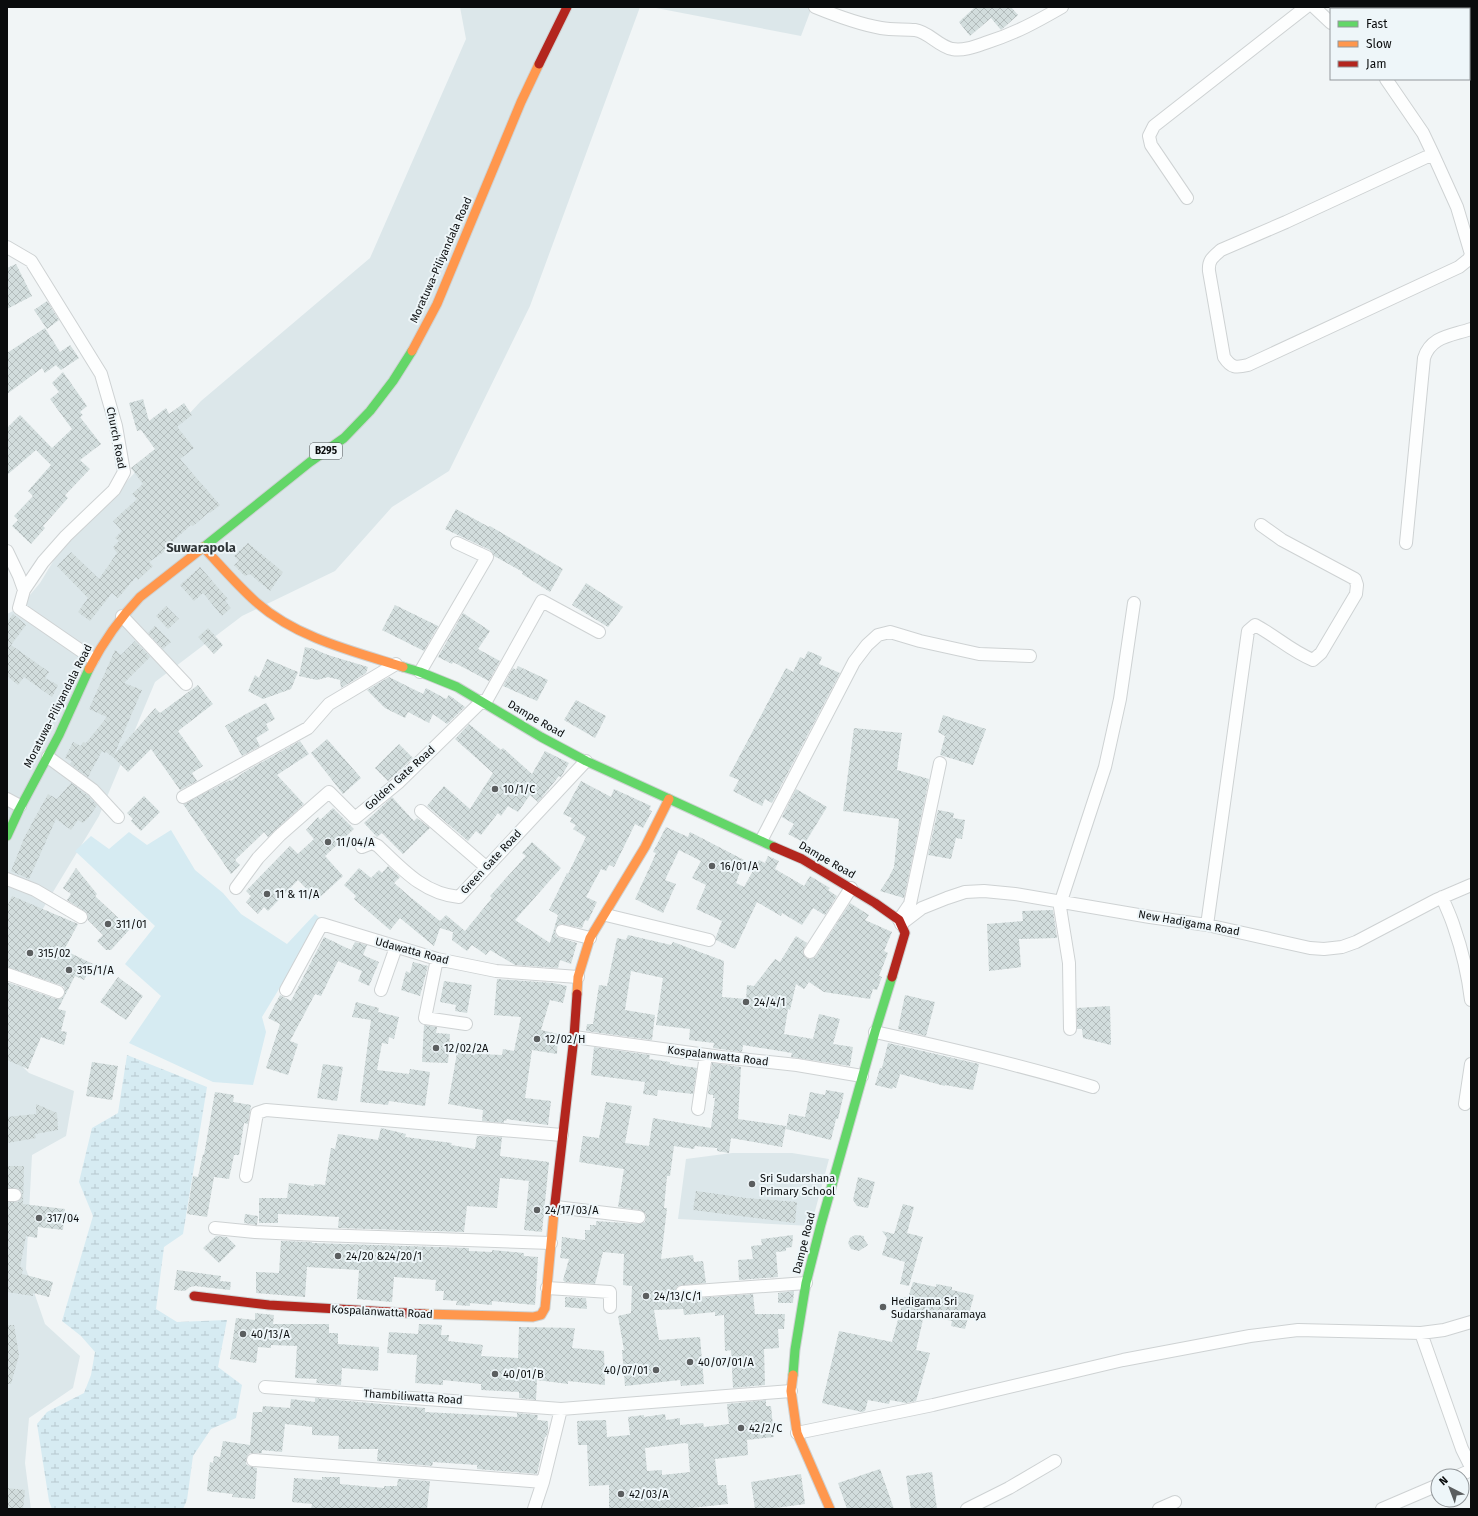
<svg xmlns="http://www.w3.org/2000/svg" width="1478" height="1516" viewBox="0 0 1478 1516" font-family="'Fira Sans',sans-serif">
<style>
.built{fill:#dce7ea}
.grass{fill:#d6ebf2}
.wetland{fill:url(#wetland-marsh)}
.building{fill:url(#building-cross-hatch);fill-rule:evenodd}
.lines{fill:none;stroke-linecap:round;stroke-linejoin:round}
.street-casing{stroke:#ced2d3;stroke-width:14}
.fast-casing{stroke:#ced2d3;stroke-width:11}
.slow-casing{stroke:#ced2d3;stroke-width:11}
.jam-casing{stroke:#ced2d3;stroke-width:11}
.street{stroke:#fdfefe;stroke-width:12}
.fast{stroke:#63d668;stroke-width:9}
.slow{stroke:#ff974d;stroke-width:9}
.jam{stroke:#b3261e;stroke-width:9}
.poi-dot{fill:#5b5e5f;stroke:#eef6f9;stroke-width:1.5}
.labels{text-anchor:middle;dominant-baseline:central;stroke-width:4;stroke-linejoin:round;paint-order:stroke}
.shield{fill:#eef6f9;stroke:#4e5254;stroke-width:1}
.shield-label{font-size:10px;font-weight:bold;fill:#0a0c0d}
.street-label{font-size:11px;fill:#0a0c0d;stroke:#eef6f9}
.poi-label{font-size:11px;fill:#0a0c0d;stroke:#eef6f9;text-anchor:start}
.quarter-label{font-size:13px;font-weight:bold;fill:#2f3537;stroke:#eef6f9}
</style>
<defs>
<pattern id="wetland-marsh" width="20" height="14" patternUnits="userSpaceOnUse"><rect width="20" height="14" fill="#d6ebf2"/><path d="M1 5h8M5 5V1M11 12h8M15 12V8" fill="none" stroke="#b6c8ce"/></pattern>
<pattern id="building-cross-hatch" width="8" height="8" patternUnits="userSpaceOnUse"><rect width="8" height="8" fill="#d2dddd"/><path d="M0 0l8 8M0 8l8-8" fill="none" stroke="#b3bcbc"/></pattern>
</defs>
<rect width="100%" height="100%" fill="#f1f5f6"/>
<path class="built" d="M460 7H640L530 306 449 471 392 507 335 571 242 616 155 682 99 816 27 935 7 985V614L19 608 40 583 69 535 127 481 201 401 370 258 466 39Z
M651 7H812L801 36Z
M7 1051 29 1073 74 1091 66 1136 32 1155 26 1269 45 1324 80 1356 73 1388 29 1418 25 1463 31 1509H7Z
M732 1153H792L829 1159 811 1226 678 1219 686 1159Z"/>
<path class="grass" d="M171 830 195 870 223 893 241 914 287 944 315 914 320 918 299 956 262 1017 266 1032 253 1085 213 1082 129 1043 161 996 125 964 155 926 75 851 91 836 109 849 129 832 147 845Z"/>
<path class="wetland" d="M127 1055 207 1087 183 1234 164 1247 156 1309 177 1322 227 1320 218 1367 242 1385 236 1418 211 1429 193 1456 187 1500 183 1509H52L49 1501 37 1424 47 1412 84 1393 91 1375 95 1352 81 1336 62 1321 93 1216 79 1182 92 1128 118 1113Z"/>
<path class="building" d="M975 7H1011L1018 15 1001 30 991 18 970 36 959 22Z
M16 264 32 296 7 309V268Z
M47 301 59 320 47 329 34 310Z
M45 328 60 352 70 345 79 358 61 370 56 365 45 373 42 368 7 394V353Z
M63 372 87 406 80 412 83 415 80 417 101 444 80 460 90 469 65 495 68 498 43 526 45 528 31 544 12 526 18 520 14 516 33 496 28 491 51 465 36 450 7 475V428L20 415 52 448 72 429 50 399 59 392 52 383Z
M143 399 149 421 166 408 169 414 184 403 192 415 178 426V428L194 448 180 459 220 505 210 513 209 512 193 526 191 525 173 541 175 544 149 562 153 566 138 580 136 577 118 598 112 593 90 621 78 612 88 598 57 566 71 552 99 579 117 553 113 547 119 541 115 538 122 531 113 521 137 499 132 494 143 484 131 468 155 449 141 430 137 431 129 403Z
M456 509 489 527 490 526 563 569 550 592 522 574 523 572 494 556 490 550 445 529Z
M248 543 283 572 270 591 250 574 245 576 234 565 239 561 234 556Z
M200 567 228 599 225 601 231 608 222 616 203 593 194 601 180 585Z
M586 583 623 607 608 627 572 605Z
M395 605 438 626 424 651 382 630Z
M166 606 179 619 168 629 156 616Z
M463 613 490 631 478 649 500 661 489 681 453 662 452 664 438 657Z
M13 614 26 625 11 645 49 672 45 678 58 685 52 697 24 677 18 685 7 676V622Z
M155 626 171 642 163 649 148 633Z
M208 628 223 645 214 654 198 637Z
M135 641 150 657 124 683 142 690 114 755 155 708 160 713 198 685 213 704 178 731 203 766 192 773 197 781 180 790 151 749 128 772 113 757 106 752 105 753 102 751 88 777 70 764 72 761 65 758 73 742 81 746 83 742 86 743 107 717 89 709 115 650 121 655Z
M305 647 314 649 328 655 368 667 366 673 341 688 340 680 328 677 317 680 299 676Z
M808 651 822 657 819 664 840 673 772 803 765 799 762 806 733 791 739 780 729 776 786 668 793 672 800 657 804 659Z
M267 659 298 672 291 689 263 699 248 691 255 675 259 678Z
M518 666 548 680 537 701 503 686 513 668 516 670Z
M389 677 423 694 426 688 446 699 449 695 465 707 447 724 433 714 429 723 408 712 405 718 385 708 367 690Z
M576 700 606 716 595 738 564 720Z
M266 703 275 719 266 724 269 730 256 738 260 746 242 756 225 726Z
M943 715 986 729 973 765 940 755 945 736 938 732Z
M469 724 501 750 503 748 532 774 545 751 569 763 561 777 559 776 538 802 530 795 518 812 508 806 501 816 498 813 481 835 476 831 468 841 427 806 444 786 470 809 493 773 455 739Z
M854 728 902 733 897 770 929 779 904 898 880 891 888 879 894 867 899 819 843 811Z
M327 739 361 778 343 794 311 753Z
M300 741 309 754 277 775 304 804 268 837 264 832 235 860 240 865 231 874 183 804 230 780 231 781 246 771Z
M399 744 413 758 388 781 375 768Z
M581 781 611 797 614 789 651 806 649 810 652 811 643 828 635 824 614 867 609 865 606 871 601 869 586 897 597 902 588 921 585 920 582 928 560 924 555 929V933L557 937 577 943 571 964 560 960 558 968 515 965 490 950 486 955 472 945 467 951 452 940 453 932 440 928 434 946 400 918 390 930 354 899 356 896 344 885 359 868 371 878 379 870 382 873 388 866 400 877 394 883 409 896 440 921 446 915 465 931 492 898 490 896 526 856 522 853 532 842 561 868 515 920 550 943 558 915 549 910 567 873 568 874 586 837 573 829 576 825 570 822 572 818 563 814Z
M71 783 88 796 97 805 90 816 83 823 78 820 71 830 56 819 29 879 11 871 25 836 48 794 57 799Z
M796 789 827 807 805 843 788 834 794 824 782 817Z
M144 796 160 812 141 831 131 821 133 819 127 813Z
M392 797 414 821 417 818 430 828 403 854 382 833 377 837 364 823Z
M333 808 354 829 325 856 343 876 317 900 298 880 268 911 264 907 258 914 246 902 251 896 246 891 290 846 298 854 314 839 306 830 318 817 320 820Z
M938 810 954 813 953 818 965 820 962 839 956 838 951 859 928 855Z
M666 827 688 837 690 832 744 860 736 883 744 887 759 860 765 863 768 856 779 861 775 869 804 886 810 876 830 888 828 890 837 896 825 915 813 908 802 925 782 913 781 916 757 902 735 949 716 940V937L722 921 696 909 706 885 692 878 701 861 679 850 665 880 676 884 663 913 635 899 653 860 656 853 653 852Z
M76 868 97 894 95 896 130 929 111 950H106L97 941 103 935 88 920 87 913 67 900 71 894 63 888Z
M12 896 78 924 64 950 93 964 84 980 75 976 58 1009 66 1011 61 1031 67 1032 64 1045 41 1037 28 1069 7 1060V982L56 999 63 997 65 991 64 987 60 985 7 967V907Z
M850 903 869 915 865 920 892 932 884 951 888 953 879 976 882 977 877 990 873 989 870 999 824 992 809 982 804 989 796 984 790 1010 788 1009 784 1034 813 1039 819 1014 840 1019 833 1044 853 1047 850 1066 791 1057 792 1053 743 1045 742 1052 713 1048 714 1043 689 1040 690 1029 656 1025 663 978 631 971 625 1010 655 1015 652 1040 586 1031 587 1024H593L599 985 607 986 617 938 626 940 628 935 671 945 673 942 724 961 722 997 746 999 747 985 754 986 775 959 780 962 796 936 807 943 803 951 806 958 810 959 816 956Z
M1053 910 1057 938 1019 939 1021 967 989 971 987 924 1023 921 1022 911Z
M324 937 351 950 355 942 367 945 363 955 379 962 369 986 358 981 362 971 338 961 321 996 315 994 290 1041 298 1044 288 1075 266 1068 280 1024 268 1018 280 995 291 1001Z
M413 962 428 966 420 996 401 990 406 971 410 973Z
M118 977 143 996 126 1020 100 1002Z
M497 979 553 983 567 986 563 1003 550 1000 541 1030 558 1034 557 1054 532 1050 525 1098 551 1101 548 1125 507 1119 506 1121 504 1120V1123L482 1121 483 1110 448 1104 457 1053 502 1055 503 1049 514 1051 521 1017 494 1015Z
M444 981 472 985 467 1013 455 1011 456 1005 440 1002Z
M905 995 935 1002 926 1036 898 1029Z
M356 1002 379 1008 378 1012 399 1017 394 1039 389 1037 388 1044 382 1043 377 1070 409 1074 410 1069 430 1072 425 1106 389 1101 388 1105 360 1102 371 1020 352 1017Z
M1110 1006 1111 1045 1083 1038 1082 1029H1077V1008Z
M424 1025 437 1027 436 1033 450 1034 448 1063 422 1062Z
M888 1043 979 1064 973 1090 945 1085V1086L900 1074 896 1088 893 1087 892 1089 875 1085 880 1068H882Z
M594 1047 650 1055 649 1059 670 1062V1064L697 1068 693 1094 658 1090 657 1096 643 1094 645 1082 591 1075Z
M92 1062 118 1066 112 1100 86 1096Z
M712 1063 741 1067 738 1119 786 1126 782 1147 731 1138 729 1153 717 1151V1148L695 1146 694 1149 674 1146 670 1176H667L664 1208H667L661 1259 693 1255 694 1262 703 1261 706 1283 678 1286 675 1292 678 1299H683L753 1294 755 1314H785L784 1329H778L779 1348 764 1349 765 1385 733 1388 731 1350 725 1351 724 1315 715 1316V1312L684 1315 683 1309 654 1310 659 1340 700 1337 704 1384 681 1386 680 1380 625 1386 622 1350H624L618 1316 631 1313 632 1286 623 1285 624 1254 603 1252 595 1284 565 1282 563 1280 569 1259 560 1258 561 1252 562 1237 585 1240V1230H590V1225H596V1221L638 1224 645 1222 646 1214 640 1210 618 1207 624 1169 579 1162 583 1136 599 1138 606 1102 632 1106 625 1143 649 1146 653 1118 711 1128 715 1098H713V1095L708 1094Z
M323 1064 343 1067 337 1101 317 1098Z
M826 1090 844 1093 838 1119H836L831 1140 786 1129 789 1114 805 1117 810 1092 825 1095Z
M215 1092 234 1095 233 1102 251 1105 248 1124 244 1123 239 1155H234L229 1179 214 1177 207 1217 187 1214 193 1176 198 1177 203 1154 204 1155Z
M36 1104 57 1113 58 1130 35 1134 36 1138 7 1143V1117L36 1114Z
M381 1128 406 1134 405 1137 452 1143 451 1145 475 1149 477 1136 502 1137 500 1156 549 1162 542 1232 524 1230 529 1181 500 1178 497 1208 467 1206 464 1232 338 1228 339 1217 302 1215 278 1214V1223H259V1198H287L289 1183 314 1186V1184L325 1185 331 1148 335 1149 338 1134 378 1140Z
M7 1166H24L23 1204 65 1209 63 1230 38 1227 37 1238 26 1236 20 1267 23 1268 22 1274 53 1282 49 1297 33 1293V1296L7 1292V1202H18L22 1195V1192L18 1188H7Z
M858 1177 875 1182 868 1208 857 1206 853 1200Z
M696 1191 746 1198 797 1202 795 1223 693 1210Z
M903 1204 914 1207 907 1233 923 1237 909 1286 900 1284 905 1262 882 1255 887 1238 882 1231 894 1234Z
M245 1214 258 1216 257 1225 244 1223Z
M793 1235 792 1247 786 1248V1251L776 1252 778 1277 739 1280 738 1260 753 1259 751 1246 762 1245 761 1239Z
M855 1235 864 1236V1239L868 1245 859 1251 851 1249 848 1243 850 1238Z
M216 1236 227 1237 236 1246 219 1263 203 1248Z
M281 1241 312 1242V1243L469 1248V1251L492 1252V1250L524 1253V1256L538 1257 535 1305 492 1301V1305L470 1303V1306L456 1305 457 1301 443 1300 444 1291H435L436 1280 394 1277 392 1302 357 1299 359 1270 307 1267 305 1297 256 1293V1272L279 1273Z
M177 1270 221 1276 220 1281 231 1282 230 1290 195 1286 190 1287 185 1291 174 1290Z
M913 1282 936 1287V1284L952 1287V1290L974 1295 965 1329 951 1326 952 1321 924 1315 916 1350 930 1353 916 1401 906 1403 890 1400 889 1404 868 1400 865 1411 862 1412 822 1403 839 1331 892 1342 904 1297 908 1298Z
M793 1291H794L793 1303H778V1293Z
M565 1297 586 1298 587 1309 565 1307Z
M255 1313 274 1315 273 1324H329V1333H338V1344L379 1347 378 1371 342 1368 341 1385 316 1383 317 1379 295 1378 297 1346 271 1345V1348L258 1347 256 1363 230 1359 236 1318 255 1320Z
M419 1324 442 1325 441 1335H449L448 1341 483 1345 481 1356 518 1358 519 1327 575 1328 572 1348 604 1351 605 1385 568 1381V1384L537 1380 536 1400 519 1398V1392L481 1390V1384L443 1380V1385L415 1383 417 1355 387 1353 389 1332 418 1334Z
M7 1325H14L19 1355 11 1384H7Z
M315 1398 425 1408V1412L517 1417V1413L538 1415 537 1420 548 1421V1432L546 1437H545L537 1474 477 1469V1465L433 1462 432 1466 377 1461 378 1449H338L339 1436 312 1435V1427L285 1424 282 1452 262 1450V1453H250L247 1456 246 1464 249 1466 257 1468 255 1499 232 1497 233 1494 207 1491 210 1462 213 1463 214 1456 220 1457 223 1441 250 1445 253 1412H262L263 1406 290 1408 291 1399 315 1402Z
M766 1400V1406H771L774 1437 747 1440 748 1455 715 1459 718 1485H726L728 1504 691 1508V1509H609V1485L589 1486 587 1445H578L577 1421 606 1420 607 1437 630 1435 628 1417 644 1415V1417L665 1414 666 1420 680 1418V1425L703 1423 704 1427 729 1424 727 1404ZM685 1443 688 1444 690 1472 662 1475V1470L647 1471 645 1448Z
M880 1469 894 1509H847L838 1483Z
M932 1472 937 1509H911L906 1476Z
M801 1474 805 1504 768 1509H755L751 1482Z
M322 1477H340V1484L384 1488V1486H397L398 1479 430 1481 427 1509H311L312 1504 292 1502 294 1478 322 1480Z
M7 1488 25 1490 23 1509H7Z"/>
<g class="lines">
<g class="street-casing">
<path id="street" d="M815 7C837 16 858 24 881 28 892 30 904 29 915 30 929 32 938 46 952 49 965 51 976 46 988 42 1016 33 1036 22 1062 7
M1314 7 1331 23
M1386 79 1423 133 1433 154 1457 207 1471 254
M1433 154 1286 222 1221 250C1213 257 1208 260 1209 271L1224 357C1231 368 1236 368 1248 365L1459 267 1469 259 1471 254
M1187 198 1151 145 1149 136 1154 126 1306 7
M7 247 31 261 101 374 116 426 124 472 114 490 66 536 43 562 24 590 19 608 93 659
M1406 543 1424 358C1431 336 1451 336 1471 329
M7 551 19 576 24 590
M122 616 186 684
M420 672 487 557 457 543
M485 703 542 601 599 632
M48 757 93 790 118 817
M183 797 308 728 329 704 396 664
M7 799 20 806
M421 811 486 867
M762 839 854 662 867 645 878 635 890 632 920 641 979 654 1030 656
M362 847 372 843 378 846C402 869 424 894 459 897L586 761
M7 879 35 890 81 917
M236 888 258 858 280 835 329 792 355 818 399 782 482 701
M1442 897C1446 907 1451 917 1454 927 1462 950 1468 975 1471 1000
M1059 901 1069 963 1070 1029
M1061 901 1105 767 1120 699 1134 603
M606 915 709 940
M899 920 910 904 940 763
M901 924 922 908 947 898 965 892 984 891 1015 894 1150 917 1207 925 1310 948 1324 949 1342 947 1356 942 1436 900 1471 885
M1207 925 1248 631 1255 625C1276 636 1291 651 1313 660L1321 653 1356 594 1357 585 1355 579 1282 540 1261 525
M562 931 590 938
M810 952 851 888
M437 959 425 1018 466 1024
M7 974 58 992
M286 990 322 924 437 959 496 971 578 977
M381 990 396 947
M875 1032C948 1048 1021 1065 1093 1087
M574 1037 721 1057 797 1065 862 1076
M1465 1104 1471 1064
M698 1109 706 1055
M246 1176 257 1113 266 1110 562 1135
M7 1195H15
M556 1207 639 1217
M215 1228 255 1232 319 1235 551 1243
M547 1288 610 1292V1307
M682 1292 806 1283
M1421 1333 1462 1449 1471 1467
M265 1387 561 1409 791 1391
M797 1433 933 1405 1123 1360 1250 1336 1298 1330 1421 1333 1444 1330 1471 1322
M253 1460 543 1482
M1458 1476 1471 1470
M534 1509 543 1482 561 1409
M967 1509 1009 1488 1055 1461
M1159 1509 1175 1502
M1382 1509 1438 1485"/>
</g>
<g class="fast-casing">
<path id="fast" d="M200 550 310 462 344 438 370 411 393 381 412 351
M403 667 420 672 457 687 541 737 586 761 774 847
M7 836 19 810 59 735 89 669
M793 1375 795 1350 806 1283 821 1224 875 1032 892 977"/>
</g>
<g class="slow-casing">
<path id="slow" d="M412 351 437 304 521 102 539 64
M203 547C220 565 237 585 256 602 297 638 352 651 403 667
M89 669C103 642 119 619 140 597L200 550
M577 994 578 977 590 938 645 847 669 799
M424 1314 533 1317 541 1315 545 1308 554 1212
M793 1375 791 1391 797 1433 830 1509"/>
</g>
<g class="jam-casing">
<path id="jam" d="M539 64 567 7
M774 847 802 859 875 903 899 920 905 933 892 977
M554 1212 574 1037 577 994
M194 1296 269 1305 424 1314"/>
</g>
<use href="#street" class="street"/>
<use href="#fast" class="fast"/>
<use href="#slow" class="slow"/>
<use href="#jam" class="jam"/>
</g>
<g class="poi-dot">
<circle cx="495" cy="789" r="4"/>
<circle cx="328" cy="842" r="4"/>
<circle cx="712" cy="866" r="4"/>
<circle cx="267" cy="894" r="4"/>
<circle cx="108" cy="924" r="4"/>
<circle cx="30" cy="953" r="4"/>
<circle cx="69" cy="970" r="4"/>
<circle cx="746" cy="1002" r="4"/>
<circle cx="537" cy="1039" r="4"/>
<circle cx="436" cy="1048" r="4"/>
<circle cx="752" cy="1184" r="4"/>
<circle cx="537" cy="1210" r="4"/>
<circle cx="39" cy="1218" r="4"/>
<circle cx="338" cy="1256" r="4"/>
<circle cx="646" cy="1296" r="4"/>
<circle cx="883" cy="1307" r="4"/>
<circle cx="243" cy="1334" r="4"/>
<circle cx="690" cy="1362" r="4"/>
<circle cx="656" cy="1370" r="4"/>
<circle cx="495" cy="1374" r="4"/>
<circle cx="741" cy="1428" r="4"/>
<circle cx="621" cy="1494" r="4"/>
</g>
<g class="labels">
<rect class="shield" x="310" y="443" width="32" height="16" rx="3"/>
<g class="shield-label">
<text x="326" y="451">B295</text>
</g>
<g class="street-label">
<text transform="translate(441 260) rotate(-66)">Moratuwa-Piliyandala Road</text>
<text transform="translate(116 438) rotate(79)">Church Road</text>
<text transform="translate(58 706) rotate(-63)">Moratuwa-Piliyandala Road</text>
<text transform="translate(536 719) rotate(30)">Dampe Road</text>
<text transform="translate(400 778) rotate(-42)">Golden Gate Road</text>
<text transform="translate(827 860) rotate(30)">Dampe Road</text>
<text transform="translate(491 862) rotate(-47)">Green Gate Road</text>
<text transform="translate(1189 923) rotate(10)">New Hadigama Road</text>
<text transform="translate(412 951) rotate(15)">Udawatta Road</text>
<text transform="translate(718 1056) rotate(7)">Kospalanwatta Road</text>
<text transform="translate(804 1243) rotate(-76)">Dampe Road</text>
<text transform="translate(382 1312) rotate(3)">Kospalanwatta Road</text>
<text transform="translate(413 1397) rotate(4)">Thambiliwatta Road</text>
</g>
<g class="poi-label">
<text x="503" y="789">10/1/C</text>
<text x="336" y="842">11/04/A</text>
<text x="720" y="866">16/01/A</text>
<text x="275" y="894">11 &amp; 11/A</text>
<text x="116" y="924">311/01</text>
<text x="38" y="953">315/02</text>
<text x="77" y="970">315/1/A</text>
<text x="754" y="1002">24/4/1</text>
<text x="545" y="1039">12/02/H</text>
<text x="444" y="1048">12/02/2A</text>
<text x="760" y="1178">Sri Sudarshana<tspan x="760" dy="13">Primary School</tspan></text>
<text x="545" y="1210">24/17/03/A</text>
<text x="47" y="1218">317/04</text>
<text x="346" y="1256">24/20 &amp;24/20/1</text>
<text x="654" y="1296">24/13/C/1</text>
<text x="891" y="1301">Hedigama Sri<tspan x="891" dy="13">Sudarshanaramaya</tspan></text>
<text x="251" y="1334">40/13/A</text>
<text x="698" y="1362">40/07/01/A</text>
<text x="648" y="1370" text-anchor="end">40/07/01</text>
<text x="503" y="1374">40/01/B</text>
<text x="749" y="1428">42/2/C</text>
<text x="629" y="1494">42/03/A</text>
</g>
<g class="quarter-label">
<text x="201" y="547">Suwarapola</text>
</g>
</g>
<rect width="1478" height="1516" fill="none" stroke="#0a0c0d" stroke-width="16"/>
<rect x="1330" y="8" width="140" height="72" fill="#eef6f9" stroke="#93989b"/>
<rect x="1338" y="21" width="20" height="6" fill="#63d668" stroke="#93989b"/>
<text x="1366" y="28" font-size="12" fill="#0a0c0d">Fast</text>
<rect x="1338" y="41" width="20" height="6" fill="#ff974d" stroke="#93989b"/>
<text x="1366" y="48" font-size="12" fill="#0a0c0d">Slow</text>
<rect x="1338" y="61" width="20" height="6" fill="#b3261e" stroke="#93989b"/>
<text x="1366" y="68" font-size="12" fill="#0a0c0d">Jam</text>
<g transform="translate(1450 1488) rotate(318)"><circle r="19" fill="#eef6f9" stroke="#93989b"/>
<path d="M0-3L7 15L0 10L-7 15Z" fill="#5b5e5f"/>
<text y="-6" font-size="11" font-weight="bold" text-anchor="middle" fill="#0a0c0d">N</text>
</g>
</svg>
